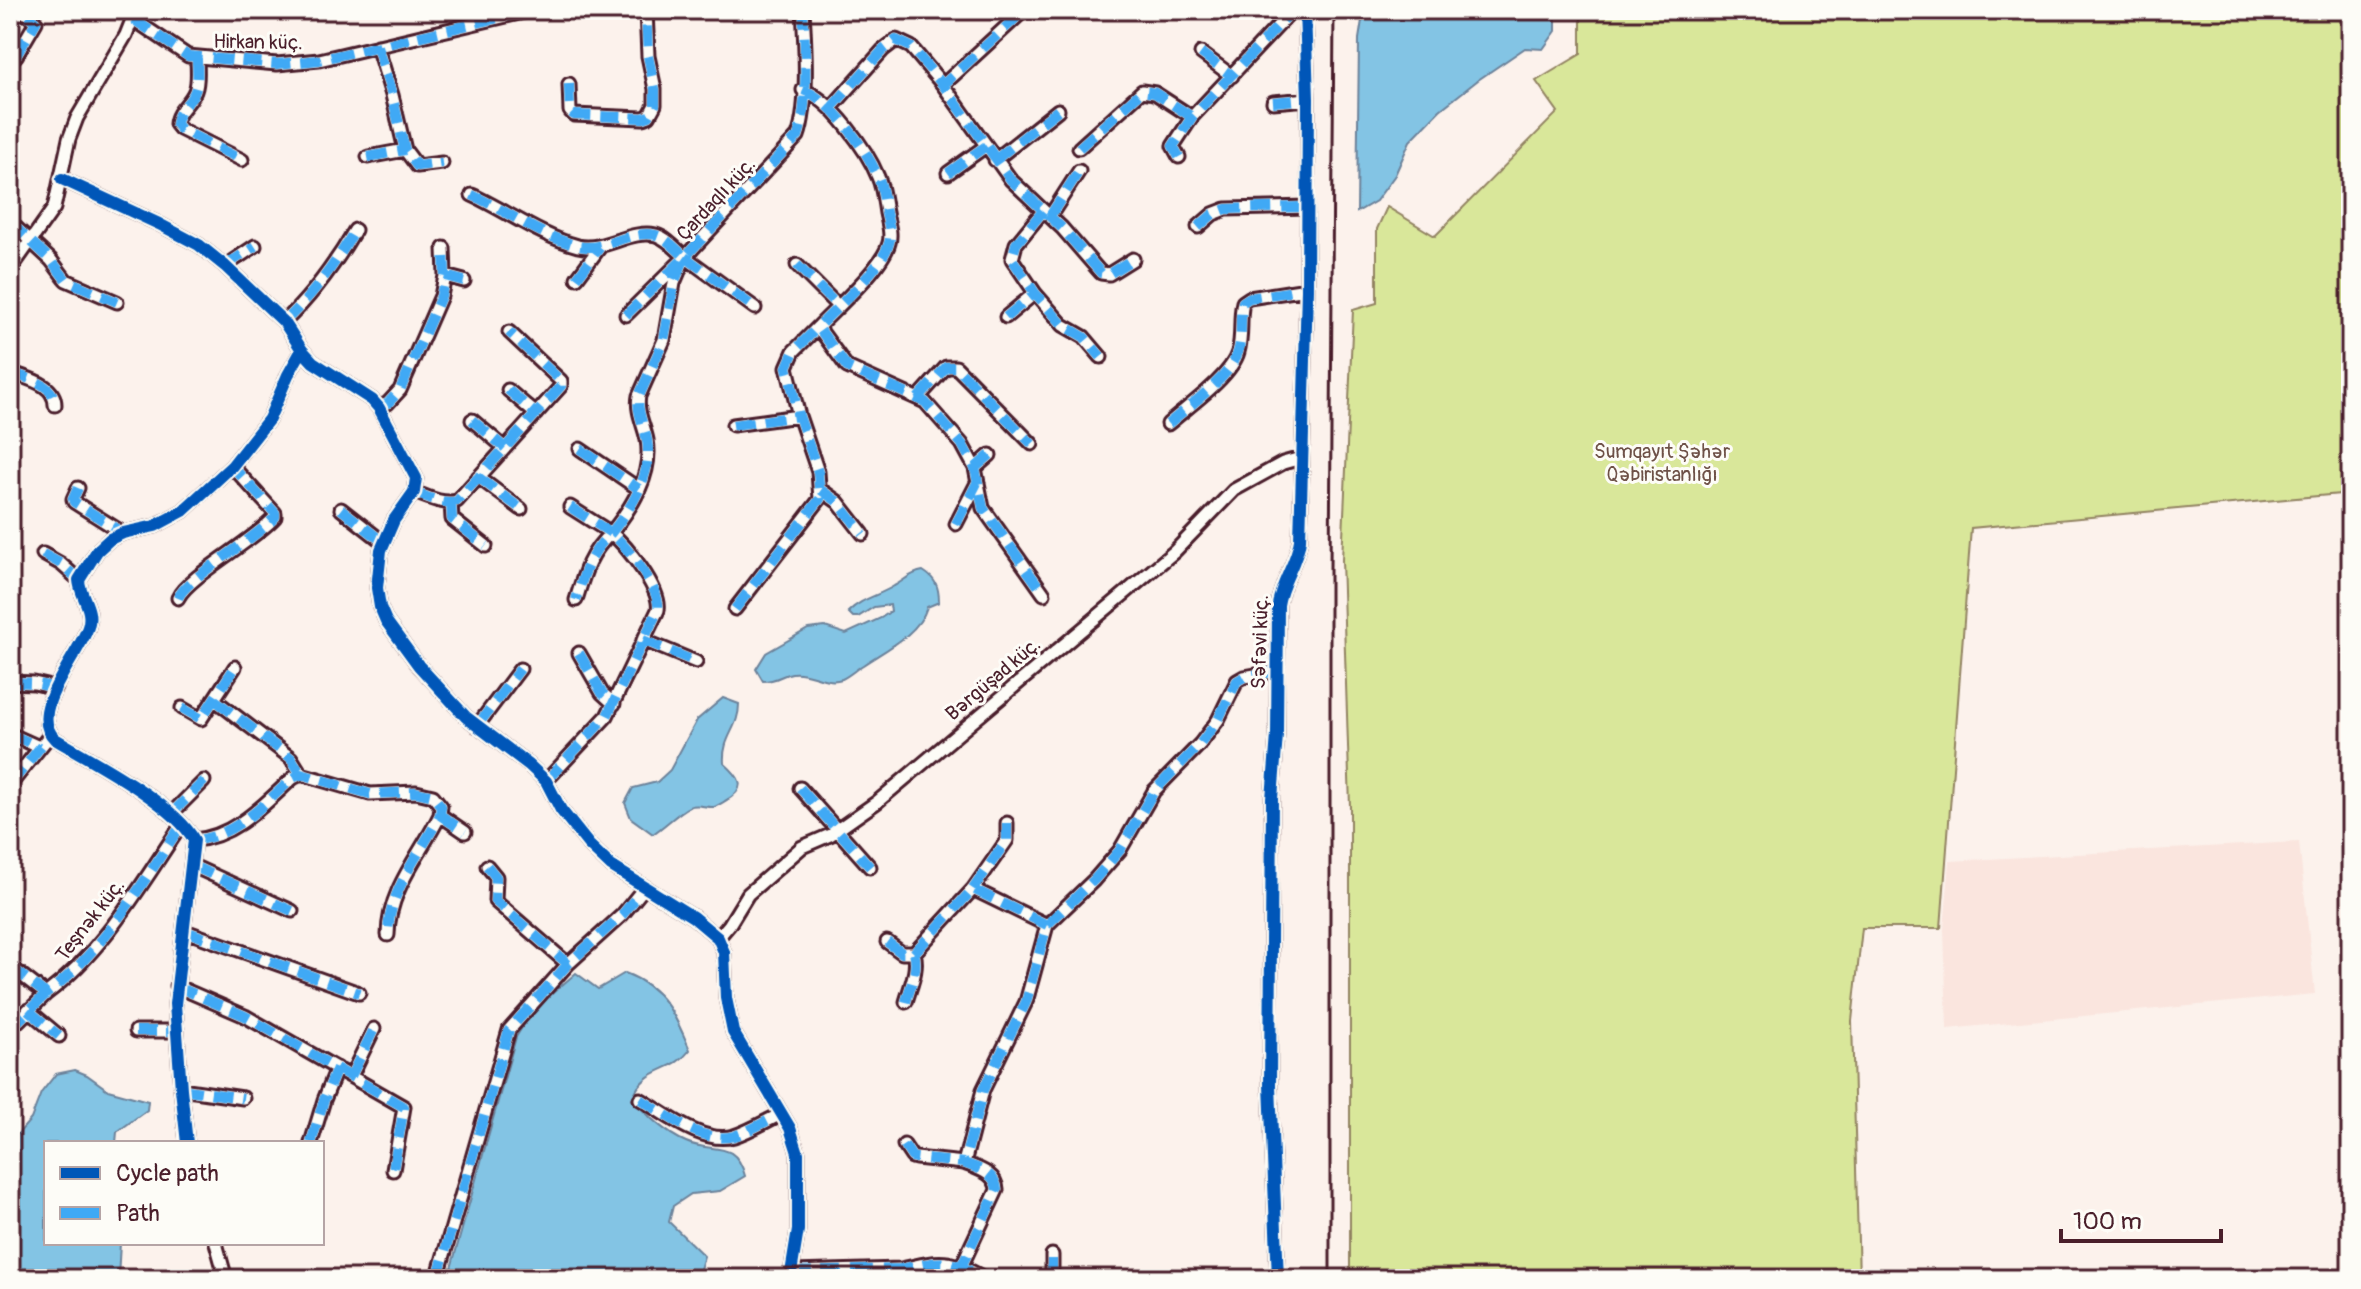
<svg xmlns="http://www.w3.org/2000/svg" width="2361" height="1289" viewBox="0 0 2361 1289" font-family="Pangolin,sans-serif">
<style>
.built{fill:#fae5de}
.green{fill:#d9e79a;stroke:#928362;stroke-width:2}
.water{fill:#83c4e4;stroke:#6c829a;stroke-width:2}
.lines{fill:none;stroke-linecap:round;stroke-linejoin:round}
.street-casing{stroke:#4a1f2b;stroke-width:17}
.street{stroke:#fdfcf7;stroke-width:11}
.rail{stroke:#4a1f2b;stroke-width:3}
.quiet{stroke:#3fa9f5;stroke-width:10;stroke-dasharray:20 10;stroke-linecap:butt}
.cycleway-casing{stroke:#fdfcf7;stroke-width:17}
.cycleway{stroke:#0057b8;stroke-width:12}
.labels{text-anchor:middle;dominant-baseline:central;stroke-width:6;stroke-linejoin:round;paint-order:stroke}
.street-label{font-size:20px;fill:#4a1f2b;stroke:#fdfcf7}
.park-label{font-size:20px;fill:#6e5147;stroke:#fdfcf7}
</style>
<rect width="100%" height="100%" fill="#fcf2ec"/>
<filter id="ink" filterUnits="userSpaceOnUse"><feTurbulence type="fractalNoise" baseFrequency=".0125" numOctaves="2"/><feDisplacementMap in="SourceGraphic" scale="16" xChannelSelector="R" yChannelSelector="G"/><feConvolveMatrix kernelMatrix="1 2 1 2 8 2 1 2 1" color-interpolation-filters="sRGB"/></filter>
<g filter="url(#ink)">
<path class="built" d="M2299 842 2315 994 1947 1029 1944 929 1950 861Z"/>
<path class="green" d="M1581 10H2351V493L1971 528 1941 928H1862L1852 1021 1859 1279H1350V807L1342 560 1353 310 1377 303V229L1387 207 1435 236 1558 112 1536 81 1581 54Z"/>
<path class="water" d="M1368 10H1556V31L1543 49 1525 48 1478 80 1440 110 1410 141 1395 175 1376 201 1357 212 1359 39 1363 14Z
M923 571C936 579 939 587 939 602L927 607C919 634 885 650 863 665 856 669 849 676 842 679 824 685 810 670 792 673 781 675 777 681 763 681L756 669 766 653 808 629 825 627 846 634 881 618 891 611 890 605 874 607 858 617H853L848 612C862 598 878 596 894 586 905 580 910 573 923 571Z
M723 698 739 704C739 729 722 736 724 763 740 777 749 788 725 801 724 802 715 807 714 807 705 808 698 803 689 807 680 811 664 827 653 834L631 818 625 803 633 788 657 782 670 770 697 720Z
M576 973 598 989 625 973C664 988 675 1015 690 1050 672 1074 645 1065 632 1099 647 1115 665 1133 686 1142 712 1154 735 1138 745 1176L720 1191 691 1194 673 1206 669 1222 704 1256 697 1279H448L516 1037 533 1010Z
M75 1070 87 1075 108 1090 148 1101 147 1110 117 1132 116 1143H46V1243H120L118 1278 10 1279V1143L31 1119 41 1093 56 1074Z"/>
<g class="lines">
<g class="street-casing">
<path id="street" d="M1019 15 943 85 1011 180 1062 228 1101 273 1109 274 1133 259
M133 19 188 56 277 64 319 60 532 10
M377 46 392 95 405 150 417 166 442 163
M1201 53 1232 76
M16 56 36 22 22 10
M197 58C197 69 199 81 195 91 190 104 177 110 176 124L180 129 242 160
M569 84 570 111 574 115 643 118 649 116 655 105V89L648 56 646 10
M803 90C831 99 867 150 878 177 883 188 884 201 886 213 888 223 892 233 889 243 883 267 836 308 818 327L847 367 925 402 962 444 975 468 983 508 1044 594
M1273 102 1308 99
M832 107 883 50 896 40 911 47 943 85
M1079 148 1142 91 1155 93 1192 117
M368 157 405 150
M1179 157 1173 146 1192 117 1293 10
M995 160 1058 110
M948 173 986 146
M62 179 159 224 199 245 225 266 284 322 302 350 313 362 372 400 379 408 416 478 414 492 394 520 381 550 377 588 380 607 386 621 419 666 466 717 529 765 546 781 561 810 589 845 611 866 693 917 718 938 724 952 726 998 733 1032 790 1128 798 1153V1230L790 1279
M472 195C507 211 540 236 578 246 605 252 630 229 656 235 667 238 677 250 685 257L626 315
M1043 211 1016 244 1012 259 1035 293 1063 325 1084 337 1101 357
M1050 216 1079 171
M10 222 51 260 66 280 117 302
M1198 227 1213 214 1226 209 1307 207
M685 257 755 308
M797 265 838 306
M225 266 255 246
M10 270 54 208 69 139 77 118 126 35 136 10
M445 276 464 281
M577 278 600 247
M1006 317 1035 293
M284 322C313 295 335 264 355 230
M10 372C27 379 55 383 55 405
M508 390 536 414
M918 398 946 367H956L1032 444
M379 408 388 403 400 390 441 296 445 276 444 248
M472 420 505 448
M1168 424C1187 407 1231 377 1238 352 1243 336 1239 318 1243 302L1249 298 1307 289
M733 425 799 416
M580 449 639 489
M975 468 990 455
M478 477 521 509
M78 488 73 499 74 502 123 533
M821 490 838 502 863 534
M414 492C427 497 443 505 457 501L561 386V381L509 332
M451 502 452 519 486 546
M570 507 611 533C590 552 584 573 576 600
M341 509 383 542
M956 524 977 483
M43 554 61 564 79 580
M178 598C187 577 255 540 275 517V513L232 466
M735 609 820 499 818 472 799 416 787 367 794 351 818 327
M643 640 696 662
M579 653 602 693 614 704
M10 682 34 683 56 688
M215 700 291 758 301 774
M182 708 201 719 235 667
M477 726 520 669
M10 734 39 747
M546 781 607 716 658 610C662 590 626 545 611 533 632 507 653 474 647 440 644 425 636 411 639 396L664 340 674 283 685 257 798 136C809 106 805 43 803 10
M10 785 50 735
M800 788 870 867
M171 814 204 781
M440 815 465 832
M194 840C235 837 264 804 293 778L301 774 370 794 416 792 433 796 441 806 440 815C421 854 388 890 388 935
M193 866 292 911
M487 866 496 877 495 901 568 964
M973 889 1007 840V823
M1047 925 1094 880 1120 850 1154 791 1200 744 1218 720 1237 681 1244 677 1277 671
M185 931 359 993
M718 938 729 925 748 894 802 847 830 835 877 802 1174 552 1234 490 1283 463 1301 458
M887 942 902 953H914L973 889 1047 925 1026 1002 983 1090 964 1163C979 1169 996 1173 997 1190L962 1265
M10 966 46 994C105 950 141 884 182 824
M176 986 245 1016 404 1107 393 1170
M906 1002C910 987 919 969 914 953
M28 1010 59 1036
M10 1029 46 994
M136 1031H177
M351 1076 374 1029
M181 1089 243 1098
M640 1099C666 1114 703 1145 734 1136 750 1131 766 1121 781 1114
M187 1143 181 1089 175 1004 194 840C175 804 91 760 55 739 26 712 79 656 88 627 94 609 80 597 79 580L97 551 110 539 123 533 155 526 183 511 232 466 269 419 288 375 302 350
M311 1143 324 1100 337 1068
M904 1145 912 1157 916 1158 964 1163
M216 1243 226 1279
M792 1272 901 1269
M437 1279 509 1030 568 964 622 915 644 888
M899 1279 901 1269C940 1260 950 1258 985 1279
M1052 1279V1255
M1278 1279 1270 1085 1272 799 1277 735 1278 605C1281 582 1297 563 1300 540L1307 289 1308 99 1305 10"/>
</g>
<use href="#street" class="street"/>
<path class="rail" d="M1330 1279V571L1334 10"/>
<path class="quiet" d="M1019 15 943 85 1011 180 1062 228 1101 273 1109 274 1133 259
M133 19 188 56 277 64 319 60 532 10
M377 46 392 95 405 150 417 166 442 163
M1201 53 1232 76
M16 56 36 22 22 10
M197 58C197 69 199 81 195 91 190 104 177 110 176 124L180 129 242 160
M569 84 570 111 574 115 643 118 649 116 655 105V89L648 56 646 10
M803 90C831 99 867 150 878 177 883 188 884 201 886 213 888 223 892 233 889 243 883 267 836 308 818 327L847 367 925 402 962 444 975 468 983 508 1044 594
M1273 102 1308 99
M832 107 883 50 896 40 911 47 943 85
M1079 148 1142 91 1155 93 1192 117
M368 157 405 150
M1179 157 1173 146 1192 117 1293 10
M995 160 1058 110
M948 173 986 146
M472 195C507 211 540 236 578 246 605 252 630 229 656 235 667 238 677 250 685 257L626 315
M1043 211 1016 244 1012 259 1035 293 1063 325 1084 337 1101 357
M1050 216 1079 171
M10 222 51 260 66 280 117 302
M1198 227 1213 214 1226 209 1307 207
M685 257 755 308
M797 265 838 306
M225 266 255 246
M445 276 464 281
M577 278 600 247
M1006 317 1035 293
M284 322C313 295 335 264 355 230
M10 372C27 379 55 383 55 405
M508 390 536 414
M918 398 946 367H956L1032 444
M379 408 388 403 400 390 441 296 445 276 444 248
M472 420 505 448
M1168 424C1187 407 1231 377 1238 352 1243 336 1239 318 1243 302L1249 298 1307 289
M733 425 799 416
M580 449 639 489
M975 468 990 455
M478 477 521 509
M78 488 73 499 74 502 123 533
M821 490 838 502 863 534
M414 492C427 497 443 505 457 501L561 386V381L509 332
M451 502 452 519 486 546
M570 507 611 533C590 552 584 573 576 600
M341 509 383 542
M956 524 977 483
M43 554 61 564 79 580
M178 598C187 577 255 540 275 517V513L232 466
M735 609 820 499 818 472 799 416 787 367 794 351 818 327
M643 640 696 662
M579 653 602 693 614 704
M10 682 34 683 56 688
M215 700 291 758 301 774
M182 708 201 719 235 667
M477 726 520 669
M10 734 39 747
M546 781 607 716 658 610C662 590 626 545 611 533 632 507 653 474 647 440 644 425 636 411 639 396L664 340 674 283 685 257 798 136C809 106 805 43 803 10
M10 785 50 735
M800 788 870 867
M171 814 204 781
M440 815 465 832
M194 840C235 837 264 804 293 778L301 774 370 794 416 792 433 796 441 806 440 815C421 854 388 890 388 935
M193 866 292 911
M487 866 496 877 495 901 568 964
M973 889 1007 840V823
M1047 925 1094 880 1120 850 1154 791 1200 744 1218 720 1237 681 1244 677 1277 671
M185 931 359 993
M887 942 902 953H914L973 889 1047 925 1026 1002 983 1090 964 1163C979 1169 996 1173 997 1190L962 1265
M10 966 46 994C105 950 141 884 182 824
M176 986 245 1016 404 1107 393 1170
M906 1002C910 987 919 969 914 953
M28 1010 59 1036
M10 1029 46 994
M136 1031H177
M351 1076 374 1029
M181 1089 243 1098
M640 1099C666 1114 703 1145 734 1136 750 1131 766 1121 781 1114
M311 1143 324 1100 337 1068
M904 1145 912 1157 916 1158 964 1163
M792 1272 901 1269
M900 1277 901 1269C940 1260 950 1258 985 1279
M437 1279 509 1030 568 964 622 915 644 888
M1052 1279V1255"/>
<g class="cycleway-casing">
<path id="cycleway" d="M62 179 159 224 199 245 225 266 284 322 302 350 313 362 372 400 379 408 416 478 414 492 394 520 381 550 377 588 380 607 386 621 419 666 466 717 529 765 546 781 561 810 589 845 611 866 693 917 718 938 724 952 726 998 733 1032 790 1128 798 1153V1230L790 1279
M187 1143 181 1089 175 1004 194 840C175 804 91 760 55 739 26 712 79 656 88 627 94 609 80 597 79 580L97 551 110 539 123 533 155 526 183 511 232 466 269 419 288 375 302 350
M1278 1279 1270 1085 1272 799 1277 735 1278 605C1281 582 1297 563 1300 540L1307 289 1308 99 1305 10"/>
</g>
<use href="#cycleway" class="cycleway"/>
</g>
</g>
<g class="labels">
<g class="street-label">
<text transform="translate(258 42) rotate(1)">Hirkan küç.</text>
<text transform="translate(716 199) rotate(-47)">Çardaqlı küç.</text>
<text transform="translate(1260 642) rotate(-88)">Səfəvi küç.</text>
<text transform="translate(993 679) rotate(-40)">Bərgüşad küç.</text>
<text transform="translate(90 920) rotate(-52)">Teşnək küç.</text>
</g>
<g class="park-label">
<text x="1662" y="451">Sumqayıt Şəhər<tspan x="1662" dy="23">Qəbiristanlığı</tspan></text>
</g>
</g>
<rect width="2361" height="1289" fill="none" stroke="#fdfcf7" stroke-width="40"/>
<rect x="20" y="20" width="2321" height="1249" fill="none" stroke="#4a1f2b" stroke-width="3" filter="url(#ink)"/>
<rect x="44" y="1141" width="280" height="104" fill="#fdfcf7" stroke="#b5a4a5" stroke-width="2"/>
<rect x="60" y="1167" width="40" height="12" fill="#0057b8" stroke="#b5a4a5" stroke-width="2"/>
<text x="116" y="1181" font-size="24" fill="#4a1f2b">Cycle path</text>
<rect x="60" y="1207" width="40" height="12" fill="#3fa9f5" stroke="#b5a4a5" stroke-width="2"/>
<text x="116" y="1221" font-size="24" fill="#4a1f2b">Path</text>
<path d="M2061 1229v12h160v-12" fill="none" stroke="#4a1f2b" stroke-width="4"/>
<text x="2073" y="1229" font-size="24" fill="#4a1f2b" stroke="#fdfcf7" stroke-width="6" paint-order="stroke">100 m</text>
</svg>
